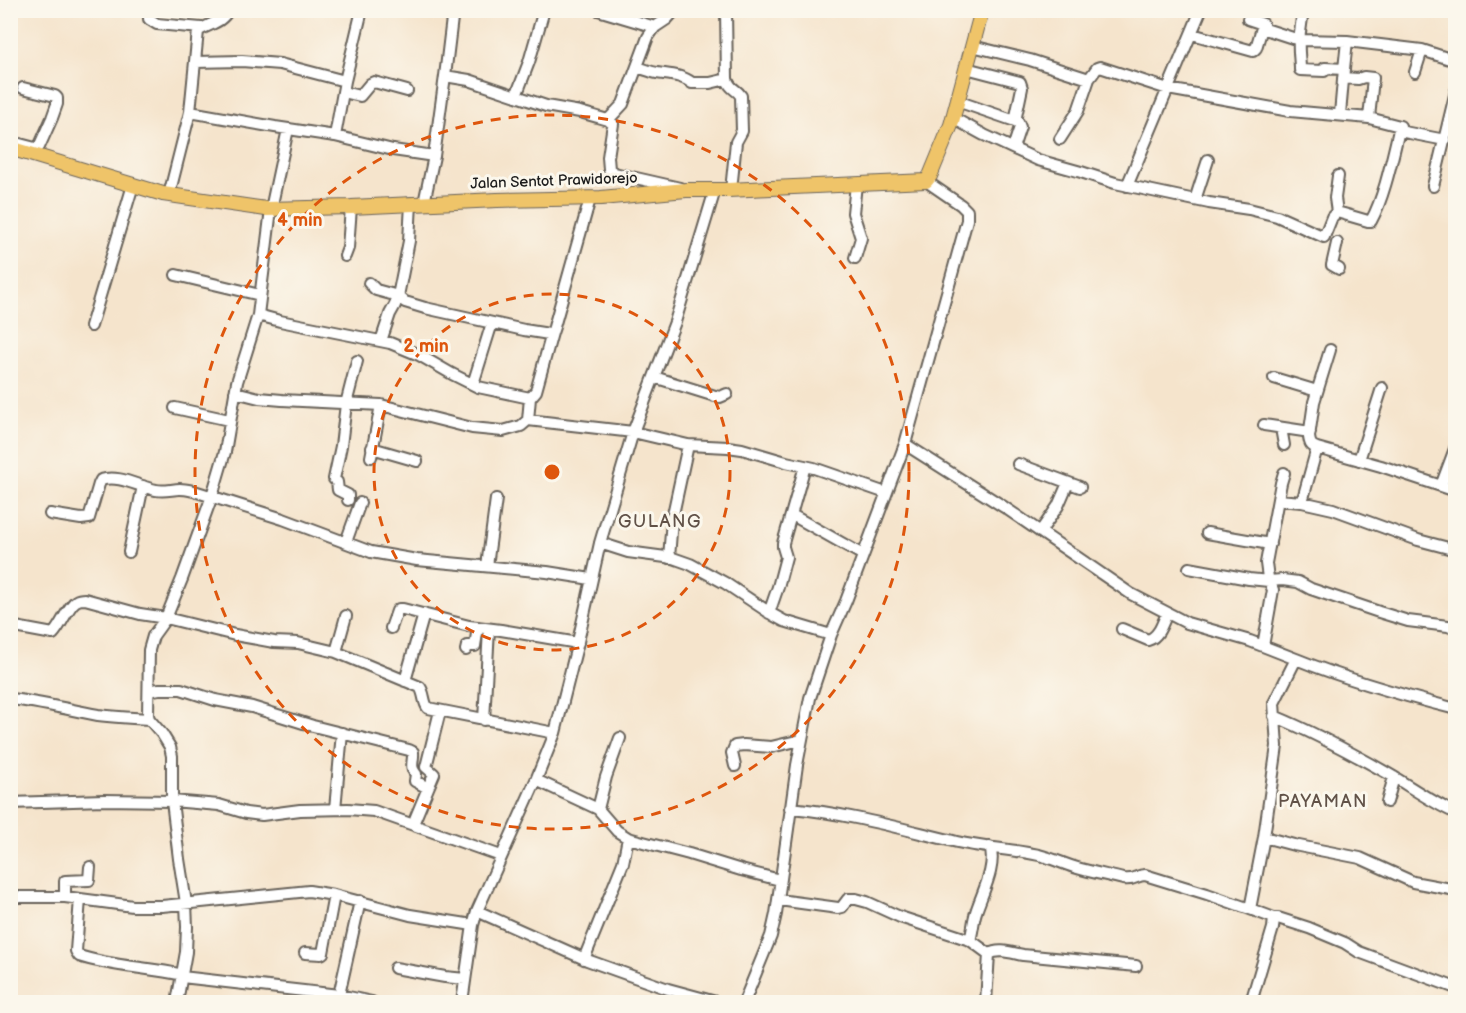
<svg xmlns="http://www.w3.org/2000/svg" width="1466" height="1013" viewBox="0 0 1466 1013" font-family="'Balsamiq Sans',sans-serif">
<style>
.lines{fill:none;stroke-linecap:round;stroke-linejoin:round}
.minor-casing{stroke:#68625a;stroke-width:14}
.major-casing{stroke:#68625a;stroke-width:16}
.minor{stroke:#fff;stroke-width:10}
.major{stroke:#efc469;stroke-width:14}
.ring{fill:none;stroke:#de560d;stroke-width:3;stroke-dasharray:10 8}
.labels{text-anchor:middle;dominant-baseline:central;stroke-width:6;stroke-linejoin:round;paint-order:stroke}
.street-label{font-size:15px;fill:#1c1c1c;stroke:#fbf7ec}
.quarter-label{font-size:18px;letter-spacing:1.5px;fill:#615248;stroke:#fbf7ec}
.centre{fill:#de560d;stroke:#fbf7ec;stroke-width:3}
.ring-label{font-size:18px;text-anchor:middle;font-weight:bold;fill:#de560d;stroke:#fbf7ec;stroke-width:6;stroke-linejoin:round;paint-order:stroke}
</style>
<rect width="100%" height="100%" fill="#fbf7ec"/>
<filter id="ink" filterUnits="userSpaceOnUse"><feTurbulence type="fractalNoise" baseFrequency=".0167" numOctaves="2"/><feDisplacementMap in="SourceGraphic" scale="12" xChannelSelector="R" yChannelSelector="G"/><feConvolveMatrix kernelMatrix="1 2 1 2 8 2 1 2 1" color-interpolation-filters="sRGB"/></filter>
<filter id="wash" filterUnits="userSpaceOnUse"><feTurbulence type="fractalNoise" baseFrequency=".008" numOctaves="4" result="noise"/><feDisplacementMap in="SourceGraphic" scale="24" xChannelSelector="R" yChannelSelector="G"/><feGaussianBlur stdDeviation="1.35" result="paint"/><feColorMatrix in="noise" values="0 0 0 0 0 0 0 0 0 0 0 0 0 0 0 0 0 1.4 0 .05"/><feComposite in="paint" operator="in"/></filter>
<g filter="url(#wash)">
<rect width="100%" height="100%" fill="#f5e4cc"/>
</g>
<g filter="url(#ink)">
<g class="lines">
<g class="minor-casing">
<path id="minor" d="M149 10V19L157 24 201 28
M453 10 445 76 469 80 546 106 580 112 608 120 613 124 608 157 609 169 614 173 680 188
M598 10 655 27
M726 10 727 79C730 90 736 88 741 96L742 131 736 142 731 190
M1303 10 1299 40 1347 41 1422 50 1456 61
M10 13 11 10
M1248 19 1263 24 1262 28 1299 40C1298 50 1300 59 1300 70L1324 71 1325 68 1344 69 1340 114
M1192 34 1253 51 1256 48 1262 28
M195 62 242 61 280 64 345 81
M637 67C644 69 651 72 657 73 669 75 682 75 692 83H710L727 79
M966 68 1020 82 1022 88 1015 121
M1344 69 1347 41
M1415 72 1422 50
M1343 78 1358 79 1364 77 1373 78 1369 118
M343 92 360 96 370 84 374 82 407 91
M516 96 529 62 544 10
M957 101 1018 122 1020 127 1013 148
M190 112 275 127 335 136 345 81 362 10
M953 118 984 135 1038 160 1081 172 1115 183 1209 203 1249 209 1277 216 1324 237 1332 217 1337 212 1368 221H1371C1385 196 1393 154 1400 126L1369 118 1290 111 1168 89 1100 67 1097 68 1089 79 1030 60 972 46
M608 120 623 104 648 37 655 27 667 19 675 10
M1399 131 1445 140
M335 136 393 150 434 156
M1060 139 1078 111 1089 79
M14 144 16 143 35 148 39 147 52 118 57 104V98L55 96 23 88
M1127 186 1201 10
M1433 186 1456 91
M169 195 190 112 198 31C208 24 222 23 228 10
M1195 200 1208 160
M411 203 409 241 398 296 405 302 425 308 524 330 549 334 552 333 554 327 590 199
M424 203 434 156 445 76
M1337 212 1335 198 1338 176
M1337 243 1332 265 1339 269
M345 256 348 248 351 207
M855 258 861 238 853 213 856 184
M176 275 260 295
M369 283 376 290 398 296 395 305 390 314 381 341
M258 315 280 321 390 343 419 355 452 374 478 387 530 398 528 420 633 432 688 445 728 447 742 449 786 462 814 468 886 493
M91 326 133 185
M654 377 715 396 720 397 727 394
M1274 378 1317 391
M473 384 492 323
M235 392 259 398 282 400 381 405 472 428 503 431 521 426 528 420
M530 398 536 391 552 333
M175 408 229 420
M1264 425 1310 432
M1281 428 1284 445
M905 444 1004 507 1131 594 1187 623 1250 641 1296 659
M372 448 417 461
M1317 448C1311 446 1310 444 1309 437L1314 402 1330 350
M371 457 381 405
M1359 460 1382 388
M1018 464 1080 487
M1441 486 1456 446
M348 500V495L338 490 337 482 334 479 341 446 346 404 357 361
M1278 500 1302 502 1333 509 1418 540 1456 550
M1302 502 1317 448 1381 466 1456 491
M50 514 81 519 89 518 99 484 101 480C119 474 139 487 156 490 165 492 172 489 180 489 185 489 189 490 194 491L283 519 371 552 417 560 547 572 591 579
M792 515 863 555
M1040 532 1058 506 1068 483
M1207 533 1270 544
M346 542 360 503
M600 543 628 552 673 558 690 564 725 583 773 615 784 621 831 635
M129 552 143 486
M669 558 672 519 688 445
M487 566 496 499
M1189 568 1249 579 1269 581 1282 580 1298 582 1311 589 1379 612 1408 621 1448 626 1456 629
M769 613 778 587 786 557 783 547V543L805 466
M10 626 53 634C61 626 68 606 76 601 79 599 82 599 85 599L140 614 166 618 235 635 274 642 298 643 336 652 420 687C425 694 423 702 428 708L555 733
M391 628 397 611 399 609H403L469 626 501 630 578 643
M1122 629 1148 640C1159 637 1163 622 1167 613
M1263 646 1273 590 1268 578 1266 563 1281 483 1284 473
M466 650 467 646H475L478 627
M336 652 346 616
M405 681 424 614
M149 691 159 689H181L215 700 252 707 313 726 409 750 413 752C414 760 409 767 416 774L415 781 428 788 413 824
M10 699C40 702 69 710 98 715 115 717 132 718 149 719
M1274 716C1313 732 1350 752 1387 773 1410 786 1431 802 1456 813
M484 720 489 629
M735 766 732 753 735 746 744 745 771 747 801 740
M536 780 598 809 617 831 628 838 689 854 741 870 780 880
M428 788 434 774 426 767 440 711
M1387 802 1394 777
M10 803 104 800 172 801 219 805 246 813 262 815 300 810 348 809 374 811 501 856
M790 808C847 813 902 829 957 842 984 848 1012 849 1039 855 1051 858 1062 863 1074 867 1090 872 1107 875 1123 879 1135 881 1136 875 1145 875L1207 894 1250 909
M335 809 342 733
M598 809 606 777 620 738
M1264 837 1294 845 1360 858 1413 882 1456 890
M10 897H65L133 906H162L309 891 334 895 410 915 473 925
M65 897V881L89 880 90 867
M80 899 76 951 79 956C112 967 149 967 183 975
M779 900 838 908 842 907 848 899H856L867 902 900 917 970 940 989 954 986 1002
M477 911 587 960 668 989 716 1002
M1274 918H1278L1309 928 1345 943 1359 952 1456 988
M970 940C973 931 973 921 976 912 982 893 997 866 990 847
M305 953 321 954 323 953 334 895
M989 954C999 948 1012 953 1023 955L1136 966
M584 959 623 863 628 838
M395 968 445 977 465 979
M182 977 339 995 372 1002
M339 995 360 901
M177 1002 186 952 187 927 186 903 179 859 172 801V756L170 747 162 734 149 719 148 715 149 650 153 636 166 618 182 579 212 496 225 452 237 382 258 315 271 209 288 129
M462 1002 473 925 477 911 536 780 555 733 577 646 600 543 633 432 675 322 715 190
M744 1002 771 936 776 914 797 765 810 698 831 635 846 601 905 444 967 220V211L961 205 926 181
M1251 1002 1273 928 1274 918 1250 909 1264 837 1277 746 1274 703 1296 659C1348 680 1401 695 1456 709"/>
</g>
<g class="major-casing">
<path id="major" d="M10 148 163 194 266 209 351 207 497 200 601 198 686 190H728L926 181 930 176 951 125 982 10"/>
</g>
<use href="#minor" class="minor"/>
<use href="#major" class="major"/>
</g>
</g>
<g class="ring">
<circle cx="552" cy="472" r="178"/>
<circle cx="552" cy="472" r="357"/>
</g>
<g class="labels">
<g class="street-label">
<text transform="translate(554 181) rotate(-2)">Jalan Sentot Prawidorejo</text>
</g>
<g class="quarter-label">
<text x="660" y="521">GULANG</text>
<text x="1323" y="801">PAYAMAN</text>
</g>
</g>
<circle cx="552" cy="472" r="9" class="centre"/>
<g class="ring-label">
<text x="300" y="226">4 min</text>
<text x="426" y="352">2 min</text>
</g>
<rect width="1466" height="1013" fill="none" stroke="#fbf7ec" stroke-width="36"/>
</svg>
